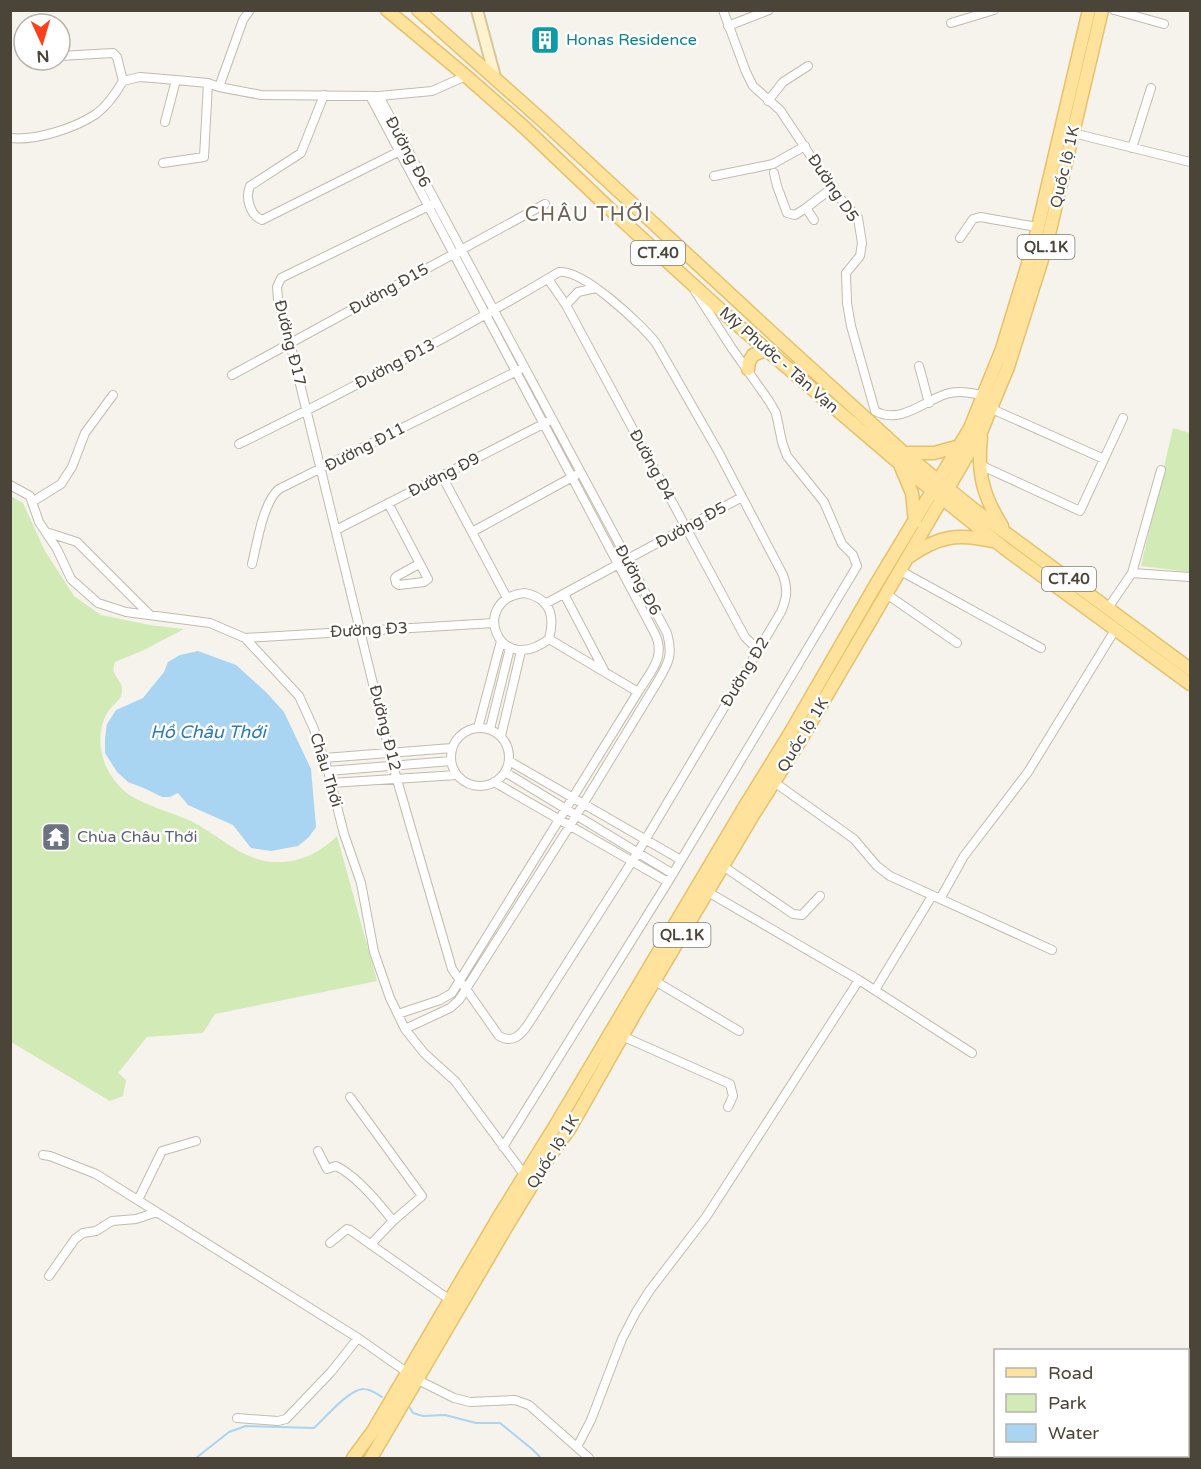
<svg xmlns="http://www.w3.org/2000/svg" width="1201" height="1469" viewBox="0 0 1201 1469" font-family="'Varela Round',sans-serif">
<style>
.green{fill:#d2eab5}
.water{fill:#a9d4f2}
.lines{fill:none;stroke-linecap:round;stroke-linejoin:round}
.stream{stroke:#a9d4f2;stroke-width:2}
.street-casing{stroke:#c2bbae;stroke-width:10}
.secondary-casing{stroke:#d6c79b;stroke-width:14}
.primary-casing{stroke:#e6c16a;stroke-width:15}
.street{stroke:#fff;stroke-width:8}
.secondary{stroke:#fff3cd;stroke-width:10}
.primary{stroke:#ffe39c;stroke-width:12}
.labels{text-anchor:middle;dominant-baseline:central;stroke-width:5;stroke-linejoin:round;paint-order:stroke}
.shield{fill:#fff;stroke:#817c74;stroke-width:1.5}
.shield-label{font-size:15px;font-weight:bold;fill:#4b4439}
.culture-label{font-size:16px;fill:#0d838f;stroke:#fff;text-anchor:start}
.street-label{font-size:16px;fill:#4b4439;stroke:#fff}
.worship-label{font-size:16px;fill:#5b616d;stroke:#fff;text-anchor:start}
.water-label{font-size:18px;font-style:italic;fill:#2e7ab2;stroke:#fff}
.quarter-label{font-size:20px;letter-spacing:1.5px;fill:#6e6250;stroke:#fff}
</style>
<rect width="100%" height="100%" fill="#f6f3ec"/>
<path class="green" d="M1173 428 1190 433V572L1141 566Z
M11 496 23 503 45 551 74 596 101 615 150 625 184 629 144 650 115 662C109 677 123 678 122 691 122 699 115 703 110 709 99 723 98 745 104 761 108 774 118 786 128 794 144 805 173 813 191 821 219 835 243 862 276 862 300 863 321 852 337 836L377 981 215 1014 203 1033 147 1037 118 1073 126 1080 123 1096 110 1101 11 1042Z"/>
<path class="water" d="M198 651 236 665 266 692 284 712 311 769 316 827 309 837 298 846 271 851 251 848 233 825 188 805 178 793 170 797H162L146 789 128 782 117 772 105 753V738L107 724 116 710 143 698 164 672 168 662 180 655Z"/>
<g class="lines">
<path class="stream" d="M410 1408 413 1413 423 1416 445 1415 476 1423H500L532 1449 541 1458
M196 1458 229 1432 246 1426 314 1428C325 1418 350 1388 364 1389 371 1389 377 1394 382 1397"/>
<g class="street-casing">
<path id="street" d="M723 10 746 72 753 86 780 110 836 194 858 218 862 243 860 256 846 273 847 303 851 326 875 411C900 425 924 401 946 394 958 390 972 393 984 395
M1114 10 1164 24
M951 23 994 10
M728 26 769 10
M123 81 140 77 176 80
M219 87 243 20 250 10
M324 95 301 153 250 186C245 198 250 215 262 220L402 150
M370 96 654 632C667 656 651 671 638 692L452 993 440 1000 398 1014
M379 96 667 633C673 655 669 662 658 681L576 816 459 1000 450 1008 405 1029
M768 101 783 82 808 66
M165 122 176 80 208 83 219 87 261 95 379 96 432 91 466 76
M1073 133 1190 162
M10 138C36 141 75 128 96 114 107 106 116 93 123 81L117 57 113 53 60 56
M1132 148 1151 88
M163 163 204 157 208 83
M774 173 777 186 787 213 795 215 806 208
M714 176 773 164 805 146
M814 220 806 208 832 188
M960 238 973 219 980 217 1037 227
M548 279 566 305 745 637 758 650
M566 305 578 292 596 288
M919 366 929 403
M232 375 545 204
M992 409 1104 459
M239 444C348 391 455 334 559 272 583 269 641 324 656 343L719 453 783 575C788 589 787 598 781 612L638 852 529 1023C521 1035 513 1044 499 1036L452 969 393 766 290 343 278 299 277 287 281 278 435 203
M978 464 1080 511 1123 418
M442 476 507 598
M10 485 30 496 39 522 57 549 71 579 98 603 126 612 210 623 245 638 299 696 314 729 328 771 344 834 361 883 374 952 390 998 405 1029 424 1053 455 1081 526 1177
M32 502 61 484 72 467 85 433 113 395
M388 503 428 579 424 582 399 585 396 583 395 578 397 576 419 564
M336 530 547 422
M46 532 77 542 150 615
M472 532 576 475
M252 564C257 544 263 502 279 489L519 370
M899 570 1041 648
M1132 573 1161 470
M525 593C551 599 555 616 549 639 497 679 469 598 525 593Z
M885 593 957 643
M564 594 605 672
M545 604 742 497
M1108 608 1132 573 1190 577
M245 638 494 623
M549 639 638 692
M451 757a29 29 0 1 1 58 0a29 29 0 1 1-58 0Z
M478 728 501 641
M490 729 510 648
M501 736 521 651
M324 758 452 748
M509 761 681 860
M328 771 451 761
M505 772 673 874
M494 782 668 882
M774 782 854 839 877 866 890 876 1052 950
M331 783 457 775
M723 866 793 914 802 915 820 896
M708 892 859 980 972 1053
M940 899 964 856 1028 772 1115 630
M655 981 739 1031
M875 990 932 896
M622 1036 730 1084 733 1096 728 1107
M350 1097 422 1196 393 1221
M503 1147 668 882 857 566 853 555 842 544 824 502 787 456 782 442 776 413 769 401 731 347 695 291
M318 1151 327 1169 336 1166C357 1176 379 1203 393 1221L371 1244
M43 1155 50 1156 96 1174 358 1338 418 1380 454 1398 470 1402 515 1400 529 1405 589 1458
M138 1200 162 1151 196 1141
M330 1243 347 1229 350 1230 450 1300
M49 1276 75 1239 83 1233 96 1231 112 1221 136 1219 157 1212
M237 1418 278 1421 286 1419 331 1372 358 1338
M577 1447 591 1420 622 1339 636 1312 650 1290 706 1217 859 980"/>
</g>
<g class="secondary-casing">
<path id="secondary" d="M477 10 495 77"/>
</g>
<g class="primary-casing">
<path id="primary" d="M387 10 466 76 525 128 613 212 734 322 912 474 1004 548 1190 684
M418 10 545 123 783 343 904 453 972 508 1190 669
M748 369 749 362 753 355 766 350
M981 437C977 473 983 496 1002 526
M904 453H934L960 446
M901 467 912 493 915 522
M910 556C939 536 958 533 992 541
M353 1458 373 1431 497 1220 557 1123 745 806 789 735 875 586 970 428 1002 349 1034 244 1089 10
M371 1458 507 1226 549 1157 570 1128 637 1010 755 812 800 741 981 432 1008 367 1046 247 1102 10"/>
</g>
<use href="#street" class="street"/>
<use href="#secondary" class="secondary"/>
<use href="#primary" class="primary"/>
</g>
<defs>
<g id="building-square" transform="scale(1.5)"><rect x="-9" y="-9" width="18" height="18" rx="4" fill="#0f9aa8" stroke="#fff"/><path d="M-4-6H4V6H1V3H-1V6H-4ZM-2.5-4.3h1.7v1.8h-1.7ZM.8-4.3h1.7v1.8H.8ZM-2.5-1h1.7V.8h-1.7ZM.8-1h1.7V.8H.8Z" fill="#fff"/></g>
<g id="temple-square" transform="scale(1.5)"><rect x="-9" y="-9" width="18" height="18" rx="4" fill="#6b7280" stroke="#fff"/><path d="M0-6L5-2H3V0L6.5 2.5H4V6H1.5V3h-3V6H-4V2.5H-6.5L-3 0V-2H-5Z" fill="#fff"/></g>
</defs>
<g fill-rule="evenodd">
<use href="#building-square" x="545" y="40"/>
<use href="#temple-square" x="56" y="837"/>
</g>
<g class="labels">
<g class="shield">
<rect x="1017.5" y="235" width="57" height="24" rx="4.5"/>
<rect x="631" y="241" width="54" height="24" rx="4.5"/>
<rect x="1042" y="567" width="54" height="24" rx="4.5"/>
<rect x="653.5" y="923" width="57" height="24" rx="4.5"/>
</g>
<g class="shield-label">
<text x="1046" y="247">QL.1K</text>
<text x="658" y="253">CT.40</text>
<text x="1069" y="579">CT.40</text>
<text x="682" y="935">QL.1K</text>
</g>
<g class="culture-label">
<text x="566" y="40">Honas Residence</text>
</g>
<g class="street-label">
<text transform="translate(408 152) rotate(62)">Đường Đ6</text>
<text transform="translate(1065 167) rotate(-77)">Quốc lộ 1K</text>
<text transform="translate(833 188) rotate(56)">Đường D5</text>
<text transform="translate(389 289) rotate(-29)">Đường Đ15</text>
<text transform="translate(290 343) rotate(76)">Đường Đ17</text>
<text transform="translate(779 360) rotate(41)">Mỹ Phước - Tân Vạn</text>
<text transform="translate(395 364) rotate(-28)">Đường Đ13</text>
<text transform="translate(365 447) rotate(-27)">Đường Đ11</text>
<text transform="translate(652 465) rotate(62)">Đường Đ4</text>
<text transform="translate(444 475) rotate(-27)">Đường Đ9</text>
<text transform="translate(691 525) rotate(-29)">Đường Đ5</text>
<text transform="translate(638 580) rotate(61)">Đường Đ6</text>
<text transform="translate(369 630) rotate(-3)">Đường Đ3</text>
<text transform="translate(745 672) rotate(-59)">Đường Đ2</text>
<text transform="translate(385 728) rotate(76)">Đường Đ12</text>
<text transform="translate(803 735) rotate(-59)">Quốc lộ 1K</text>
<text transform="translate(326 770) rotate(73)">Châu Thới</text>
<text transform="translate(553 1152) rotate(-58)">Quốc lộ 1K</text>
</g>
<g class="worship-label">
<text x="77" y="837">Chùa Châu Thới</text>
</g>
<g class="water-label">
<text x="208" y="732">Hồ Châu Thới</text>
</g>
<g class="quarter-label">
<text x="588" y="215">CHÂU THỚI</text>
</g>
</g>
<rect width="1201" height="1469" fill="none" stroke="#4b4439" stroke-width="24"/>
<rect x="994" y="1349" width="195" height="108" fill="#ffffff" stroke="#b7b4b0" stroke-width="1.5"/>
<rect x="1006" y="1368" width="30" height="9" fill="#ffe39c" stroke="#b7b4b0" stroke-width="1.5"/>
<text x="1048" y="1379" font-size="18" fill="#4b4439">Road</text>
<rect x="1006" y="1394" width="30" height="18" fill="#d2eab5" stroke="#b7b4b0" stroke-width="1.5"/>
<text x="1048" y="1409" font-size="18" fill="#4b4439">Park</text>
<rect x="1006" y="1424" width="30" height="18" fill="#a9d4f2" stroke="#b7b4b0" stroke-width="1.5"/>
<text x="1048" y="1439" font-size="18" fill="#4b4439">Water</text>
<g transform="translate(42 42) rotate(176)"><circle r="28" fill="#ffffff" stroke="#b7b4b0" stroke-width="1.5"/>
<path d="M0-4.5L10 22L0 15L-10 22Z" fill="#fc3f1d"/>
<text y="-9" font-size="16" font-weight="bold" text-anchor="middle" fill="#4b4439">N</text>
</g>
</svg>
